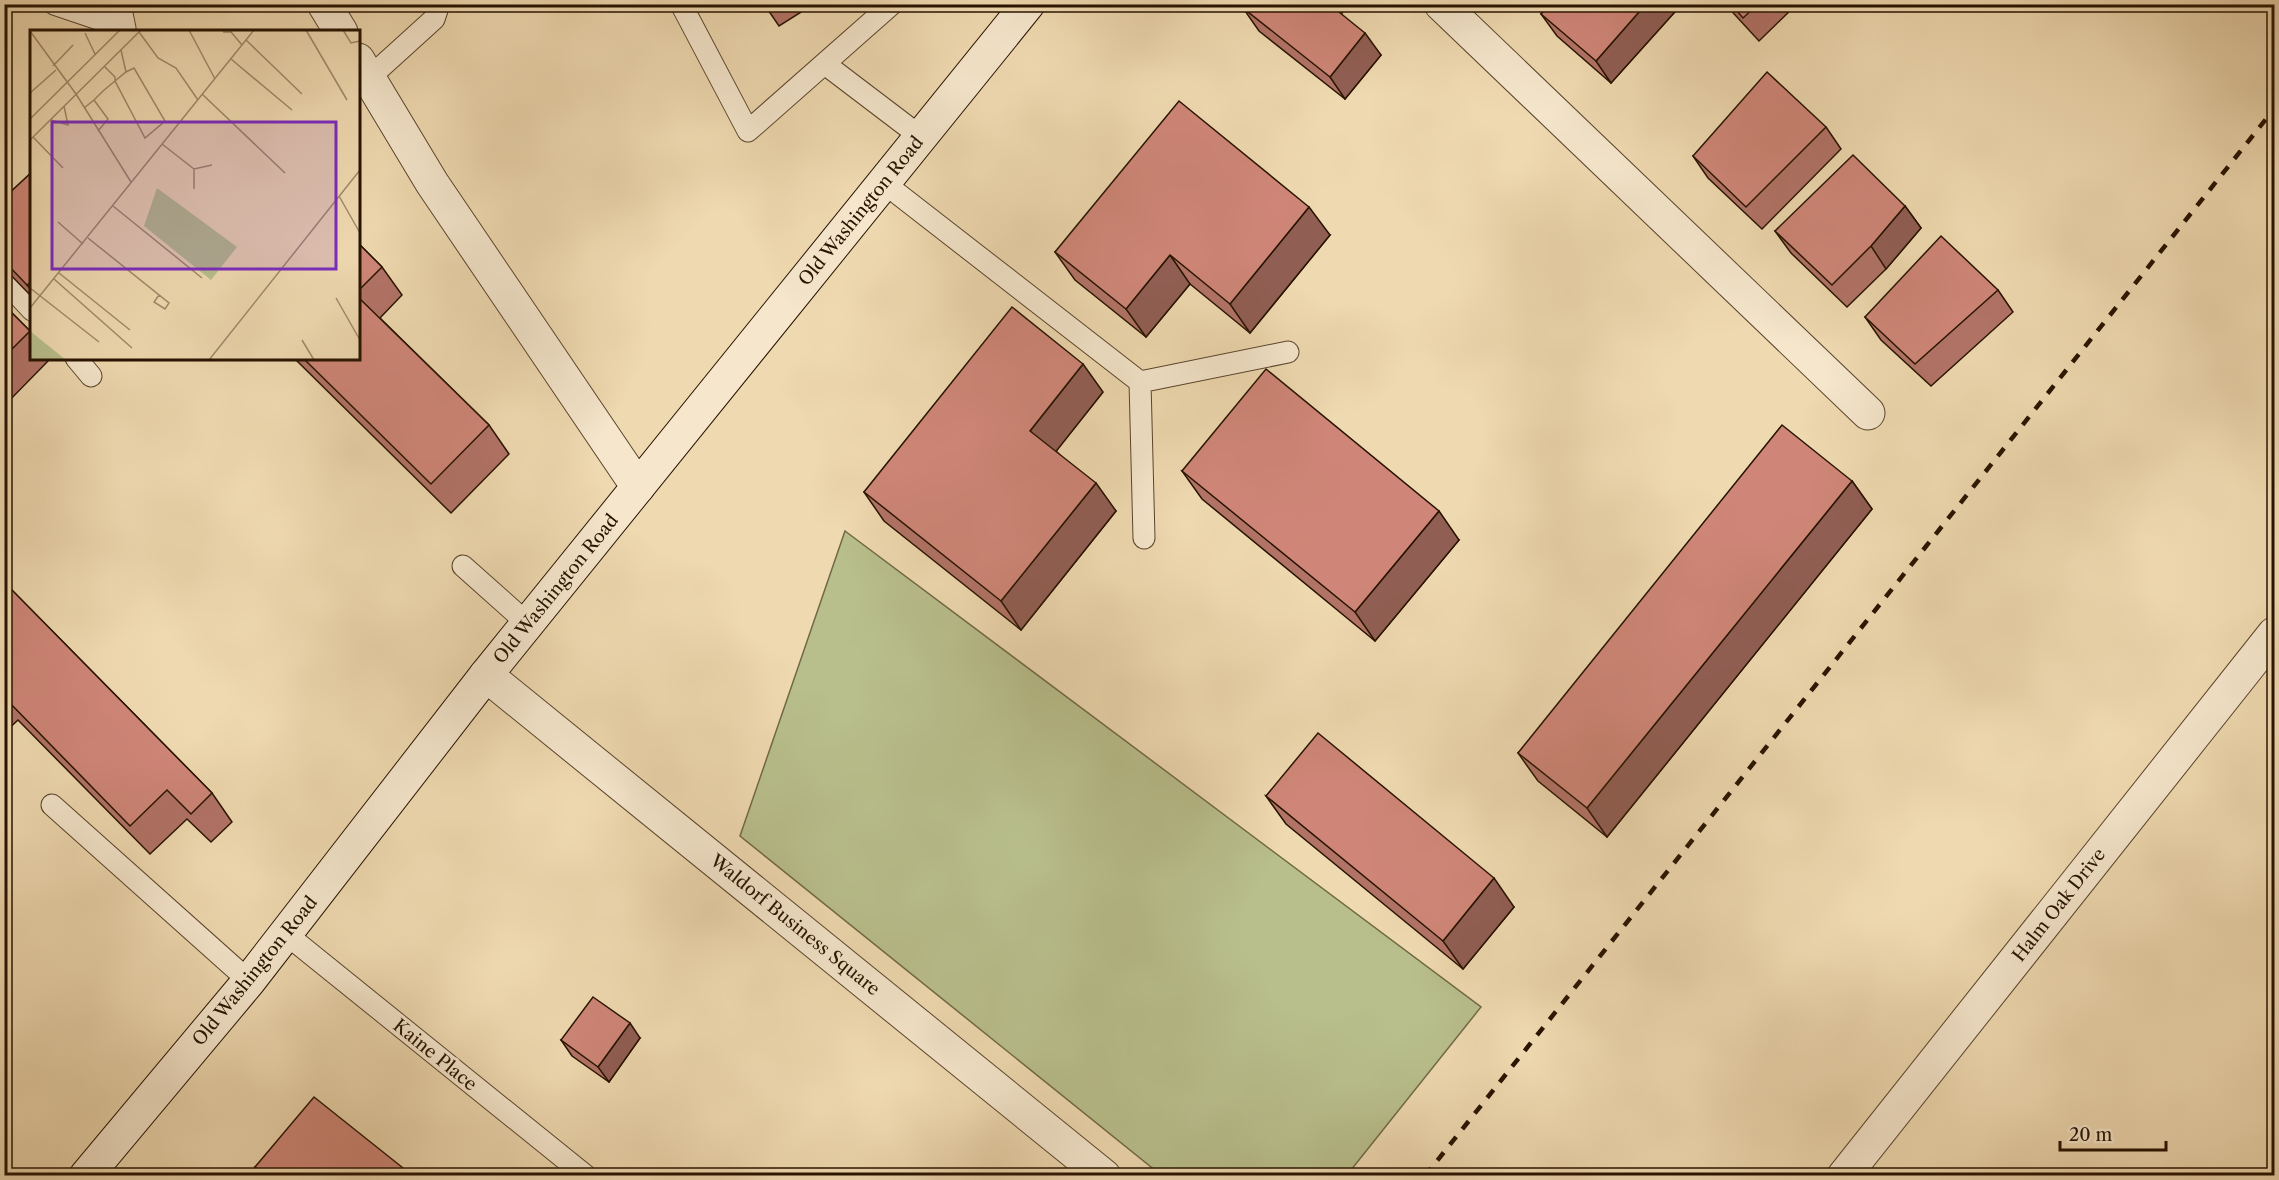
<svg xmlns="http://www.w3.org/2000/svg" width="2279" height="1180" viewBox="0 0 2279 1180" font-family="'Libre Caslon Text',serif">
<style>
.green{fill:#b8bf8c;stroke:#706946;stroke-width:1.5}
.lines{fill:none;stroke-linecap:round;stroke-linejoin:round}
.service-casing{stroke:#59442c;stroke-width:23}
.minor-casing{stroke:#59442c;stroke-width:35}
.secondary-casing{stroke:#271300;stroke-width:35}
.service{stroke:#f5e6cc;stroke-width:21}
.minor{stroke:#f5e6cc;stroke-width:33}
.secondary{stroke:#f5e6cc;stroke-width:33}
.rail{stroke:#271300;stroke-width:4.5;stroke-dasharray:10 10;stroke-linecap:butt}
.wall{fill:#b27367;stroke:#271300;stroke-width:1.5}
.shaded-wall{fill:#915e54;stroke:#271300;stroke-width:1.5}
.building{fill:#cf8678;stroke:#271300;stroke-width:1.5}
.labels{text-anchor:middle;dominant-baseline:central;stroke-width:6;stroke-linejoin:round;paint-order:stroke}
.street-label{font-size:18px;fill:#271300;stroke:#f5e6cc}
.inset-road{fill:none;stroke:#9f8a6a;stroke-width:1.5}
.view{fill:#7b2cbf;fill-opacity:0.15;stroke:#7b2cbf;stroke-width:3}
.inset-edge{fill:none;stroke:#271300;stroke-width:3}
</style>
<rect width="100%" height="100%" fill="#efd9b0"/>
<filter id="stains"><feTurbulence type="fractalNoise" baseFrequency=".00333" numOctaves="4"/><feColorMatrix values="0 0 0 0 .2 0 0 0 0 .09 0 0 0 0 .02 0 0 0 .5 -.17"/></filter>
<radialGradient id="worn" r=".72"><stop offset=".6" stop-color="#630" stop-opacity="0"/><stop offset="1" stop-color="#630" stop-opacity=".3"/></radialGradient>
<path class="green" d="M845 531 1481 1007 1347 1175H1161L740 836Z"/>
<g class="lines">
<g class="service-casing">
<path id="service" d="M54 4 125 28 120 4
M681 4 748 131 892 4
M825 64 921 137
M369 78 434 19 439 4
M884 183 1140 382 1288 352
M4 280 32 310
M76 358 91 376
M1140 382 1144 538
M463 566 528 624
M52 805 249 981
M286 934 586 1176"/>
</g>
<g class="minor-casing">
<path id="minor" d="M324 4 341 32
M1441 4 1868 413
M358 60 432 183 638 487
M486 675 1104 1176
M1844 1176 2274 634"/>
</g>
<g class="secondary-casing">
<path id="secondary" d="M86 1176 249 981 486 675 1028 4"/>
</g>
<use href="#service" class="service"/>
<use href="#minor" class="minor"/>
<use href="#secondary" class="secondary"/>
<path class="rail" d="M1425 1176 2274 109"/>
</g>
<path class="wall" d="M764 4H814L779 26Z
M1682 4 1611 83 1557 36 1541 14Z
M1725 4H1797L1759 41Z
M1243 8H1346L1341 14 1381 55 1345 99 1259 31Z
M1826 127 1841 149 1762 229 1708 178 1693 156Z
M32 172V297L4 268V198Z
M1905 206 1921 228 1886 269 1847 307 1791 253 1775 231Z
M1330 235 1250 333 1190 284 1146 337 1075 280 1055 252Z
M358 243 382 267 402 295 380 318 489 425 509 454 451 513 294 358H358Z
M1998 290 2013 312 1931 386 1881 340 1865 317Z
M4 305 32 333V358L50 359 4 406Z
M1103 392 1056 451 1116 511 1021 630 884 521 864 492Z
M1182 471 1459 540 1375 641 1202 499Z
M1852 481 1872 509 1607 837 1538 781 1518 753Z
M4 582 212 793 232 822 211 842 187 819 150 854 18 720 4 733Z
M1266 796 1514 907 1463 969 1286 824Z
M640 1038 609 1082 572 1056 561 1040Z
M255 1167 413 1176H261Z"/>
<path class="shaded-wall" d="M1325 4H1344L1346 8 1336 20Z
M1646 4H1682L1611 83 1596 61Z
M1365 33 1381 55 1345 99 1330 77Z
M1905 206 1921 228 1886 269 1871 246Z
M1309 207 1330 235 1250 333 1230 304Z
M1170 255 1190 284 1146 337 1126 309Z
M32 281V291L27 285Z
M1083 364 1103 392 1050 459 1030 431Z
M1852 481 1872 509 1607 837 1587 808Z
M1096 483 1116 511 1021 630 1001 601Z
M1439 511 1459 540 1375 641 1355 612Z
M1494 878 1514 907 1463 969 1443 941Z
M630 1023 640 1038 609 1082 598 1067Z"/>
<path class="building" d="M1246 4H1329L1365 33 1330 77 1243 8Z
M1550 4H1646L1596 61 1541 14Z
M1731 4H1758L1743 18Z
M1767 72 1826 127 1746 207 1693 156Z
M1179 101 1309 207 1230 304 1170 255 1126 309 1055 252Z
M1853 155 1905 206 1871 246 1832 285 1775 231Z
M32 172V281L27 285 4 261V198Z
M1941 236 1998 290 1915 364 1865 317Z
M358 243 382 267 358 291Z
M358 297 489 425 431 484 303 358H358Z
M4 305 30 331 4 357Z
M1012 307 1083 364 1030 431 1096 483 1001 601 864 492Z
M1266 369 1439 511 1355 612 1182 471Z
M1782 425 1852 481 1587 808 1518 753Z
M4 582 212 793 191 814 167 790 130 826 4 697Z
M1318 733 1494 878 1443 941 1266 796Z
M593 997 630 1023 598 1067 561 1040Z
M314 1097 413 1176H265L255 1167Z"/>
<g class="labels">
<g class="street-label">
<text transform="translate(861 211) rotate(-51)">Old Washington Road</text>
<text transform="translate(556 589) rotate(-51)">Old Washington Road</text>
<text transform="translate(2059 905) rotate(-52)">Halm Oak Drive</text>
<text transform="translate(795 925) rotate(39)">Waldorf Business Square</text>
<text transform="translate(255 971) rotate(-51)">Old Washington Road</text>
<text transform="translate(435 1055) rotate(39)">Kaine Place</text>
</g>
</g>
<g transform="translate(30 30)">
<rect width="330" height="330" fill="#efd9b0"/>
<path d="M127 158 207 217 181 250 114 196ZM0 301 36 330H0Z" fill="#b8bf8c"/>
<path class="inset-road" d="M159 0 185 49M276 0 317 70M313 0 321 13 330 11M0 1 46 64 101 152M109 2 128 28 146 38 168 70M193 2H201L212 15M55 3 65 24M216 10 272 64M91 20 96 42M201 29 262 80M23 36 43 15M0 63 26 40M172 64 255 143M64 70 78 89 68 101M54 78 64 70 73 61 85 51 96 42 104 38 135 91 115 108 85 51V47L74 36M0 89 90 0M21 90 38 95 34 76M3 107 33 138M0 110 111 0M132 114 164 139 182 135M164 139V159M309 166 330 203M83 176 172 248M28 192 53 214M58 208 139 273 135 279 124 272 129 265M29 243 100 300M24 249 102 318M0 258 69 312M306 268 330 310M0 278 224 0M272 310 284 330M179 330 330 140"/>
<path class="view" d="M22 92H306V239H22Z"/>
<rect width="330" height="330" class="inset-edge"/>
</g>
<rect width="2279" height="1180" fill="none" stroke="#efd9b0" stroke-width="24"/>
<rect x="6" y="6" width="2267" height="1168" fill="none" stroke="#271300" stroke-width="3"/>
<rect x="12" y="12" width="2255" height="1156" fill="none" stroke="#271300" stroke-width="1.5"/>
<path d="M2060 1141v9h106v-9" fill="none" stroke="#271300" stroke-width="3"/>
<text x="2069" y="1141" font-size="18" fill="#271300" stroke="#f5e6cc" stroke-width="4.5" paint-order="stroke">20 m</text>
<rect width="100%" height="100%" filter="url(#stains)"/>
<rect width="100%" height="100%" fill="url(#worn)"/>
</svg>
